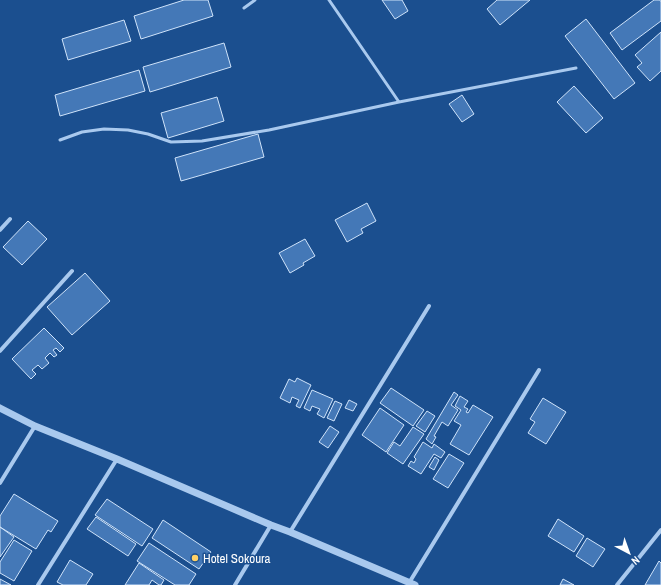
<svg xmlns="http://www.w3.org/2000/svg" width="661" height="585" viewBox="0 0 661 585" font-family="'Archivo Narrow',sans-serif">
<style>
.building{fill:#4478b7;stroke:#cfe3fa}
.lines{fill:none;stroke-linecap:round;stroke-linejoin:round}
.service{stroke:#a9c9ee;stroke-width:3}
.minor{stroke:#a9c9ee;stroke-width:4}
.tertiary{stroke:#a9c9ee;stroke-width:7}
.poi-dot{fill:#ffd166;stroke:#1b4f8f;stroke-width:1.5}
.labels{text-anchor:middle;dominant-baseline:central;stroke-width:3;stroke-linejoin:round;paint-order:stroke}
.poi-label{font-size:13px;fill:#fff;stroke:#1b4f8f;text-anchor:start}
</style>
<rect width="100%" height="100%" fill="#1b4f8f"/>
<path class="building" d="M184 0H208L213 16 141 39 134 16Z
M382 0H402L408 11 395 19Z
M497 0H530L500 25 487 9Z
M654 0H660L661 2V21L622 50 610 33Z
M586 19 635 83 614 99 565 36Z
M124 20 131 41 68 60 62 39Z
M661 32V71L650 81 637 67 642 63 635 55Z
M224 43 231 67 150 92 143 67Z
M139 70 145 91 60 116 55 95Z
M574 86 603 118 586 133 557 102Z
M462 95 474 114 462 122 449 104Z
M217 97 224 121 168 138 161 113Z
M258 134 264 157 181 181 175 158Z
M367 203 376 221 361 229 363 233 347 242 335 220Z
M28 221 47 239 22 265 3 247Z
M305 239 315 256 303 263 304 265 290 273 279 253Z
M85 273 110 301 72 335 47 307Z
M44 328 64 348 60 352 56 348 53 350 57 355 54 357 50 353 45 358 49 363 42 369 38 365 32 370 36 374 31 379 12 359Z
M297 378 311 385 300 408 296 406 299 400 292 397 290 403 280 398 289 379 295 382Z
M391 388 424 410 413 426 380 403Z
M312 390 333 399 324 418 317 414 320 409 312 406 310 411 304 408Z
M454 392 458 395 451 405 458 410 448 426 442 422 434 436 436 437 432 444 426 439Z
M460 396 468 401 464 407 468 409 466 412 468 413 473 405 493 417 469 455 450 444 461 425 454 421 461 410 455 406Z
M543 398 566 412 546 444 528 433 535 422 530 419Z
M349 400 357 404 353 411 345 408Z
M335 401 342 404 334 421 327 418Z
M380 408 404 425 386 452 362 435Z
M427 411 435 416 425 432 416 426Z
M330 426 339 432 328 448 319 442Z
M413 427 424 434 403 464 387 453 394 442 400 446Z
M423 442 432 448 434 444 445 452 441 458 434 454 421 474 408 466 411 461 414 463 416 459 414 457Z
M449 454 464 463 448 488 433 479Z
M435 457 439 460 434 470 429 467Z
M14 494 58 521 51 532 48 530 36 549 0 527V516Z
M107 499 153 529 142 546 95 515Z
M96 517 136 544 128 556 87 529Z
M558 519 584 536 574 552 548 536Z
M163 520 211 552 199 569 152 538Z
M0 527 14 537 0 557Z
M587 538 605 549 593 567 576 556Z
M14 540 32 551 14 581 0 573V562Z
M149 543 196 574 189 585H175L137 561Z
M70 560 93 574 86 585H63L57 582Z
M659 561 661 563V585H645Z
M139 563 164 580 161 585H159L152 580 149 585H125Z
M0 579 11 585H0Z
M563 579 574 585H560Z"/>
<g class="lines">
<path class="service" d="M329 0 399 102
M244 8 255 0
M60 140 82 132 104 129 128 130 148 134 171 142 202 141 269 130 399 102 576 68"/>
<path class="minor" d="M0 230 10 219
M0 351 72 271
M0 483 35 426
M290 532 429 306
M409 583 539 370
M38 585 117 459
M235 585 271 525
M617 585 661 530"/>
<path class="tertiary" d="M0 408 35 426 117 459 271 525 290 532 415 585"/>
</g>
<circle class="poi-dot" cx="195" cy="558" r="4"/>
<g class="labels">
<g class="poi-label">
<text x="203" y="558">Hotel Sokoura</text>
</g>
</g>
<g transform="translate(629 553) rotate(139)" stroke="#1b4f8f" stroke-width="3" paint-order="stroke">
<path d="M0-3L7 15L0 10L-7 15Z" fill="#ffffff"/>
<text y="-6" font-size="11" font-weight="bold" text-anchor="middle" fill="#ffffff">N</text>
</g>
</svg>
